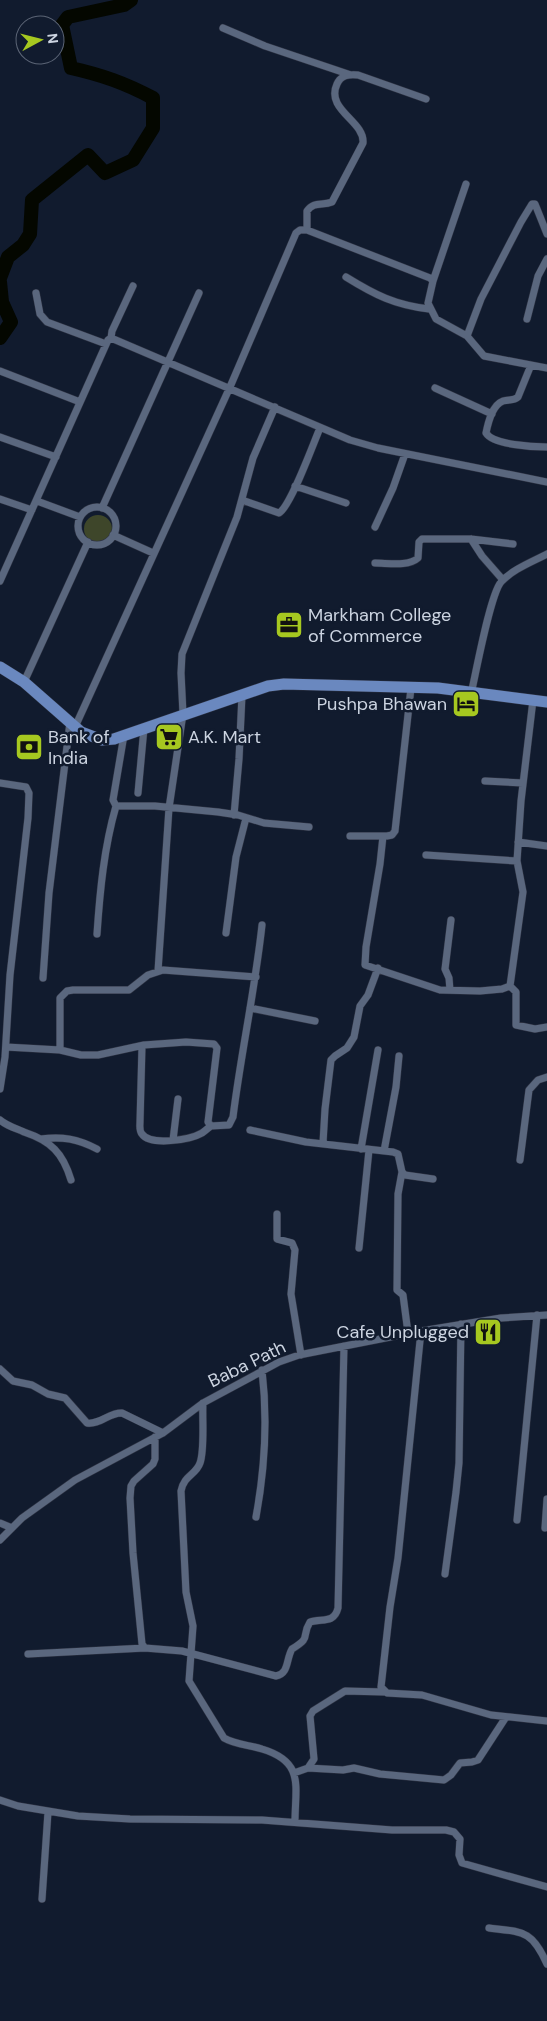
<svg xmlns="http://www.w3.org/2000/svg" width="547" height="2021" viewBox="0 0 547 2021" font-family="'DM Sans',sans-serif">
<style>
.green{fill:#3e462a}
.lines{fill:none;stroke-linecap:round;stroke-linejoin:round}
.river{stroke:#040700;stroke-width:14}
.minor-casing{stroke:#2e3343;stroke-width:8}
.primary-casing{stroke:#2e3343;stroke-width:12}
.minor{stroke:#5a677e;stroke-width:7}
.primary{stroke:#6a88bf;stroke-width:11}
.labels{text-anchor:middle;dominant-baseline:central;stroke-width:5;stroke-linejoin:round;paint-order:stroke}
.poi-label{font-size:18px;fill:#ccd4e1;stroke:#111b2e;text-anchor:start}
.street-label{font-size:18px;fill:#ccd4e1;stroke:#111b2e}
</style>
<rect width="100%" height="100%" fill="#111b2e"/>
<path class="green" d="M84 529a14 14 0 1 1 28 0a14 14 0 1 1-28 0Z"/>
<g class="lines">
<path class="river" d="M0 278 8 257 23 245 30 234 32 200 88 155 105 173 133 160 153 128V98C125 83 102 75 71 68L62 25 68 17 124 5 131 0
M0 282 2 302 11 322 0 338"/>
<g class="minor-casing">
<path id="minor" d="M223 28 265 46 351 75
M307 230V211C314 201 322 206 332 202L363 143C365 121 325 110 337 84 341 75 349 74 358 75L426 99
M346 277C375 295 395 305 429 309
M433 281 466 184
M36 293 40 314 47 322 106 344
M527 319 538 276 547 259
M467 336 481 299 521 222 532 204H535L547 234
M111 338 112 331 133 286
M531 365 518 397C514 401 509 399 503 401 492 405 488 423 486 433 493 445 534 447 547 447
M0 371 80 402
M435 388 492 414
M0 437 56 457
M295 486 346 503
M0 499 32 510
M242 500 279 513C291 506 313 444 320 428
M37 501 80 517
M78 526a19 19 0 1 1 38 0a19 19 0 1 1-38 0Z
M102 508 199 293
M375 527 393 488 405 454
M113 535 153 553
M471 539 482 556 503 580
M375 563C388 563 408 567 418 558L419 542 422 539H471L513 544
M0 581 108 340 111 338 350 440 378 448 547 482
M24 682 88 542
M471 694C476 673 490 595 501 582 513 569 532 562 547 554
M75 727 230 387 296 233 300 230H307L430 278 433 281 428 303 436 319 467 336 484 356 547 368
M124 735 113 800 116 806H155L218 812 238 815 264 823 309 827
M485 781 523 783
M0 783 26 787 29 793 28 818 10 975 5 1057 0 1089
M138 793 144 728
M234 815 239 759 242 695
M350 836H387L392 835 395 831 411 688
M383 836 380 864 366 947 365 965 440 990 480 991 502 989 510 986 523 892 517 861 521 801 533 700
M518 842 547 846
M426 855 517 861
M226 933 236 857 246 818
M97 934C100 890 104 848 116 806
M158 971 169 808 183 714 181 673 182 654 237 517 253 458 275 407
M43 978 49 893 70 722
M510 986 516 992V1025L535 1029 547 1027
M450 990 449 978 445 969 451 920
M250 1008 315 1021
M142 1046 140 1122C140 1126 139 1131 142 1134 150 1146 190 1140 202 1133 205 1131 208 1128 211 1126
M6 1047 60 1050 81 1055H98L144 1045 186 1042 214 1044 217 1048 208 1122 211 1126 229 1125 233 1117C241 1053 255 990 262 925
M60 1050V998L67 991 73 990H129L148 975 163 970 256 977
M0 1120C7 1126 15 1128 24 1132 51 1141 63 1153 71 1180
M250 1130 306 1142 393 1152 398 1154 402 1172 405 1175 433 1179
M41 1139C62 1136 78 1139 97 1149
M173 1140 178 1099
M323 1143 325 1109 331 1060 335 1056 347 1048 354 1037 360 1006 368 995 378 968
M361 1149 378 1050
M384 1151 396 1087 399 1056
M520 1160 529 1090 538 1080 547 1077
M402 1172 398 1194 397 1290 403 1295 408 1333
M277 1214V1239L292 1243 295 1250 291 1294 301 1355
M359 1248 369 1150
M421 1331 398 1558 390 1607 381 1687 387 1693 422 1695 491 1715 547 1721
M0 1369 13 1381 32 1385 48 1394 65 1398 87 1423C100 1425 110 1412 122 1413L163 1433
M203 1403C202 1418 205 1449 200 1463 196 1475 184 1475 181 1491L186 1592 193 1626 189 1681 224 1738C236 1745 250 1745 262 1749 305 1762 295 1786 295 1822
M155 1437V1459L153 1464 134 1481 131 1486 130 1498 133 1553 142 1644 145 1648 182 1651 276 1676C289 1674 286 1659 292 1649 313 1636 300 1638 310 1622 322 1618 334 1624 338 1608L344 1346
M256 1517C265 1468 268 1421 262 1370
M517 1520 537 1315
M0 1523 12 1528
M545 1528 547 1499
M0 1540 22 1518 75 1480 163 1433 203 1403 279 1362 299 1355 421 1331 501 1318 547 1315
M445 1574 456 1492 459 1463 461 1324
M28 1654 145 1648
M308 1768 343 1770 354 1768 380 1774 444 1780 451 1775 460 1763 472 1762 478 1760 506 1717
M294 1773 308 1768 314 1759 310 1716 313 1711 345 1691 384 1692
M0 1800 18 1806 78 1816 130 1819 262 1820 392 1830H446L454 1832 460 1839 459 1855 462 1863 547 1887
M42 1899 48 1812
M489 1928C523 1932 532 1930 547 1964"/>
</g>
<g class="primary-casing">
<path id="primary" d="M0 667 24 682 81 732 102 740 114 739 268 686 284 684 438 688 547 702"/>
</g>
<use href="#minor" class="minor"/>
<use href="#primary" class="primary"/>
</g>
<defs>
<g id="office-square" transform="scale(1.4375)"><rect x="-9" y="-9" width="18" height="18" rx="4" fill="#a6c820" stroke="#111b2e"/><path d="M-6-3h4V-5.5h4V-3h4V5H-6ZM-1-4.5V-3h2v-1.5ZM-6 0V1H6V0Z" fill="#111"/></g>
<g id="hotel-square" transform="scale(1.4375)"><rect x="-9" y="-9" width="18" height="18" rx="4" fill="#a6c820" stroke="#111b2e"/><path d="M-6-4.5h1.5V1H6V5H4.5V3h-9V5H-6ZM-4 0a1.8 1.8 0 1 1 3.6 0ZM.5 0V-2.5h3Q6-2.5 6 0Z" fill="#111"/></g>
<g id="supermarket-square" transform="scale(1.4375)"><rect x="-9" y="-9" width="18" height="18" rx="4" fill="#a6c820" stroke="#111b2e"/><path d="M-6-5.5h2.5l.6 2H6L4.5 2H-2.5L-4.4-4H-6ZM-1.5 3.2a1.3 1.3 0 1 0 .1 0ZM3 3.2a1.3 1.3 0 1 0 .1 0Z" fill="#111"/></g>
<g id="bank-square" transform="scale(1.4375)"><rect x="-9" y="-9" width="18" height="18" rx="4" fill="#a6c820" stroke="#111b2e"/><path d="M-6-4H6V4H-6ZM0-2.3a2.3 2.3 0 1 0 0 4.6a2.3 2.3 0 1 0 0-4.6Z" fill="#111"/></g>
<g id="restaurant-square" transform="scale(1.4375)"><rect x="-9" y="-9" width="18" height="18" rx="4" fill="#a6c820" stroke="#111b2e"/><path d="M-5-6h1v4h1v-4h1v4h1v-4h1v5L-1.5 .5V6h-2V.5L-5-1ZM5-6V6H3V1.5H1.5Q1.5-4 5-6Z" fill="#111"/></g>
</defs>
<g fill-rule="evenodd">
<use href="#office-square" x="289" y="625"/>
<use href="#hotel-square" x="466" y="704"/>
<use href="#supermarket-square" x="169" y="737"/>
<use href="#bank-square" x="29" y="747"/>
<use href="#restaurant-square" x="488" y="1332"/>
</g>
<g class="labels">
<g class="poi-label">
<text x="308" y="615">Markham College<tspan x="308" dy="21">of Commerce</tspan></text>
<text x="447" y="704" text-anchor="end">Pushpa Bhawan</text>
<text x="48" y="737">Bank of<tspan x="48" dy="21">India</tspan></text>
<text x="188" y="737">A.K. Mart</text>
<text x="469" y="1332" text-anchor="end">Cafe Unplugged</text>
</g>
<g class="street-label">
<text transform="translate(247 1364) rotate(-26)">Baba Path</text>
</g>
</g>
<g transform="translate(40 40) rotate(83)"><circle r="24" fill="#111b2e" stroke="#5c6576"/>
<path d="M0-4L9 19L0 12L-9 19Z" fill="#a6c820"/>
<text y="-8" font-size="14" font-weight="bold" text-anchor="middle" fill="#ccd4e1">N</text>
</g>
</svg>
